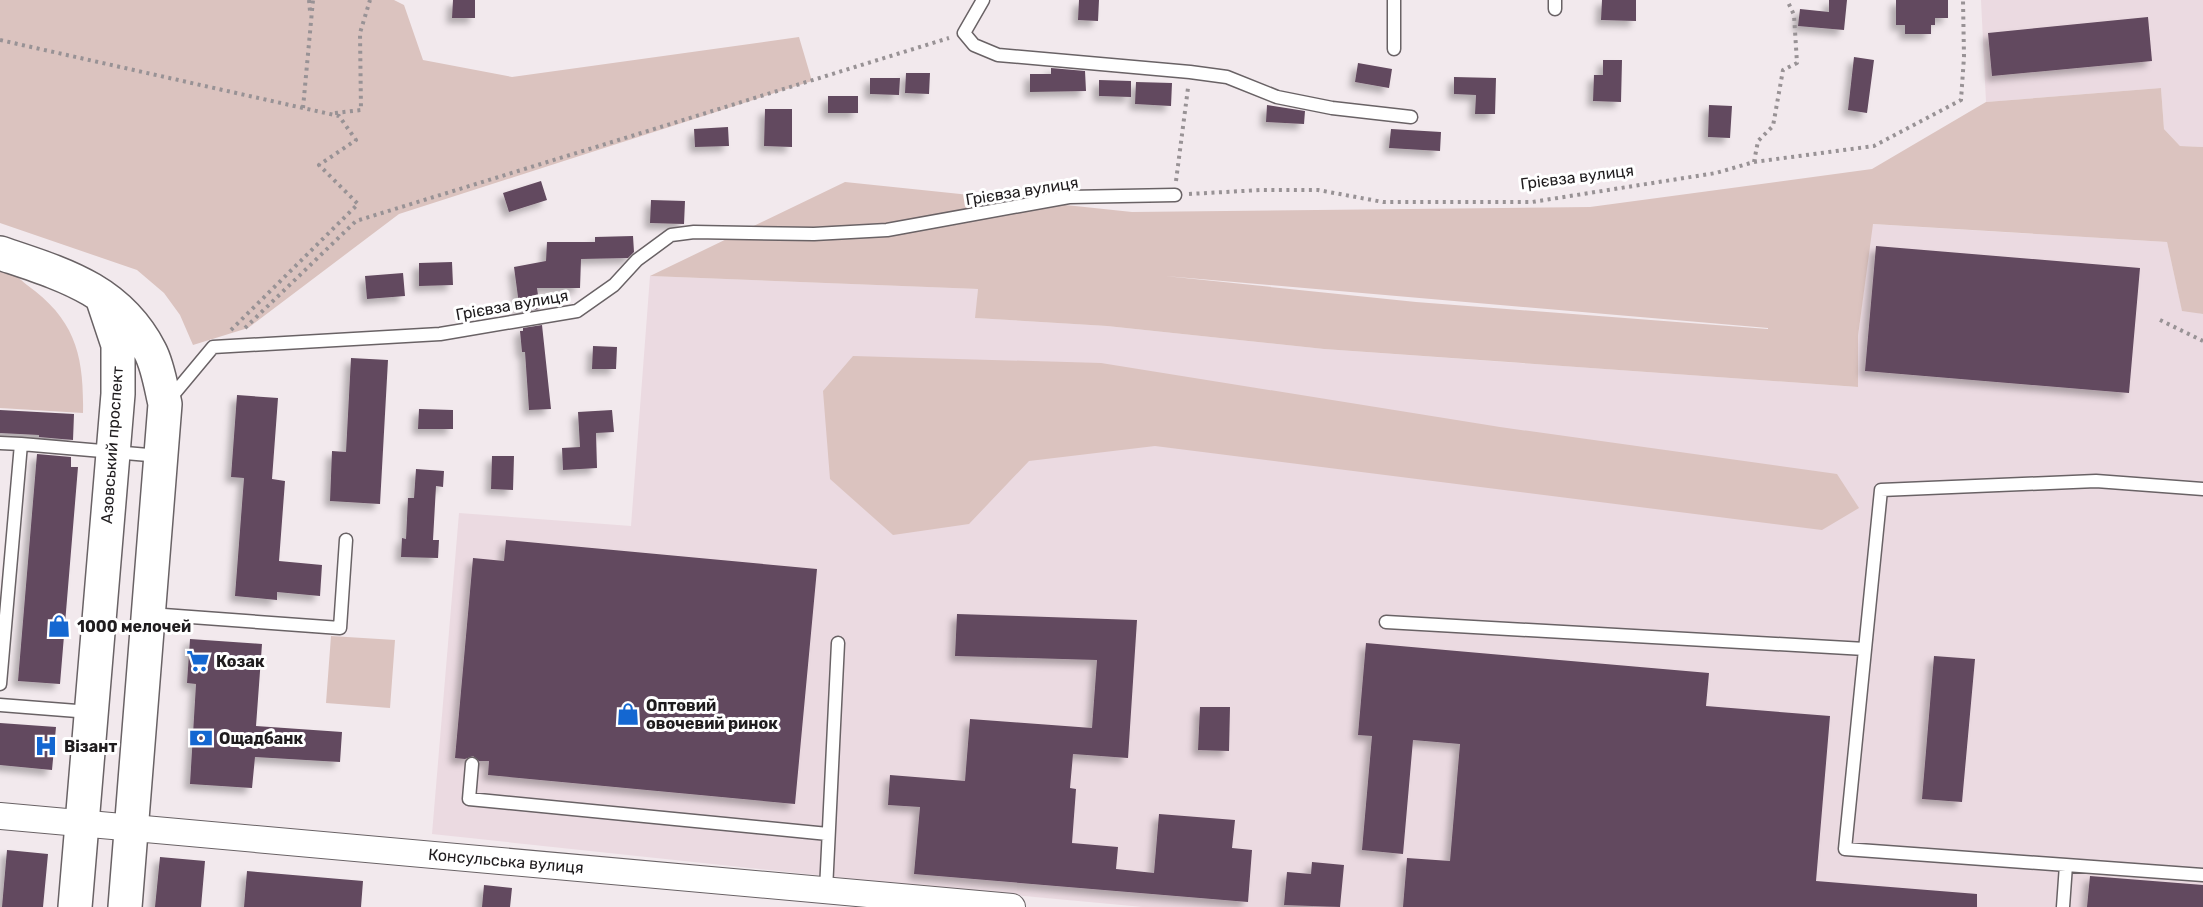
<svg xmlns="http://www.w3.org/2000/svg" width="2203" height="907" viewBox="0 0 2203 907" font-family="Rubik,sans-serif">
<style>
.built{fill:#ebdae1}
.green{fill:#dbc3bf;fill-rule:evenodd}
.building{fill:#62495e;filter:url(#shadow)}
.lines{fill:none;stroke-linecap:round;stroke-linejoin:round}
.service-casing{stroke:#696265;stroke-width:15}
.minor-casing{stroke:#696265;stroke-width:28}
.primary-casing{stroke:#696265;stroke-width:36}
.path{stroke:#989295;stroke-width:4;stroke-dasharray:3 4.5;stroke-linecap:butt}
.service{stroke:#fff;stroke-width:12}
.minor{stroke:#fff;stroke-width:26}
.primary{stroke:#fff;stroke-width:33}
.labels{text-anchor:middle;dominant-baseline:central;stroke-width:6;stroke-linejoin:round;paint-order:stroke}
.street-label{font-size:16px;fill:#1f1c1e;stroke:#fff}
.poi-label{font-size:16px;font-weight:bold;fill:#1f1c1e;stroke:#fff;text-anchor:start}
</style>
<defs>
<filter id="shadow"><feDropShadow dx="-5.5" dy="5.5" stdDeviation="3" flood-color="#0004"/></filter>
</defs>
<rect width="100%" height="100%" fill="#f2e9ed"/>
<path class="built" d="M1981 0H2203V147L2180 146 2164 129 2161 88 1986 102Z
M1872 224 2167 242 2182 310 2203 314V907H1143L918 886 432 834 459 513 631 526 650 276 978 289 976 318 1107 326 1324 349 1857 387 1858 336Z"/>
<path class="green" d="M0 0H394L404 5 423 60 512 77 799 37 812 81 399 214 248 328 193 345 180 315 164 293 137 270 0 223Z
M2161 88 2164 129 2180 146 2203 147V314L2182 311 2167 242 1873 224 1858 336V387L1324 349 1107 326 975 318 978 289 650 276 845 182 1132 212 1590 207 1872 169 1986 102ZM1165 276 1768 328V329L1416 302Z
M0 267C10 271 19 278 27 285 76 320 84 356 83 413L0 408Z
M853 356 1101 363 1500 427 1837 474 1859 508 1822 530 1155 446 1029 461 969 524 893 535 830 479 823 391Z
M331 636 395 640 390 708 326 703Z"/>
<path class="building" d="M453 0H475V18H452Z
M1079 0H1099L1098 21 1078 20Z
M1602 0H1636V21L1601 20Z
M1829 0H1847L1844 30 1798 26 1800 9 1829 12Z
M1896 0H1948V18H1935V25H1931V34H1905V25H1896Z
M2148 17 2152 61 1992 76 1988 33Z
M1854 57 1874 60 1867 113 1848 110Z
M1603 60H1622L1621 102 1593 101 1594 75H1603Z
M1358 63 1392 69 1389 88 1355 82Z
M1051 68 1085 71 1086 91 1030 92V74H1051Z
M906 73H930L929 94 905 93Z
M1454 77 1496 78 1495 114H1475L1476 95 1454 94Z
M870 78H900L899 95 870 94Z
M1099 80 1131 81V97L1099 96Z
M1136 82 1172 83 1171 106 1135 104Z
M828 96H858V113H828Z
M1267 105 1305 111 1304 124 1266 122Z
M1709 105 1732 106 1730 138 1708 137Z
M765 109H792V147L764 146Z
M728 127 729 146 695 147 694 129Z
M1391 129 1441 132 1440 151 1389 148Z
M541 181 547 200 509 212 503 193Z
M651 200 685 201 684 224 650 223Z
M633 236 634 252 628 258 581 259 580 288H537L540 309 520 312 514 267 546 261 547 242H595V237Z
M1876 246 2140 268 2129 393 1865 371Z
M452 262 453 285 419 286V263Z
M403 273 405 296 367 299 365 276Z
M542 325 551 409 529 410 525 352H522L520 331H523V328Z
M593 346 617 347 616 369H592Z
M351 358 388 360 380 504 330 501 332 451 346 452Z
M237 395 278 398 272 479 285 481 279 561 322 565 320 596 277 592V600L235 596 244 478 231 477Z
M419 409 453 410V429H418Z
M0 410 74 414 73 440 39 437V435L0 433Z
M612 410 614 432 596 433 597 468 563 470 562 448 580 447 578 412Z
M37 454 71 457V467H78L60 684 18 681Z
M492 456H514L513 490 491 489Z
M416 469 444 471 443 487 436 486 433 540H439L438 558 401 557 402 538 406 539 408 498H414Z
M506 540 817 569 795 804 488 775 489 761H479L473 756 465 759 455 758 473 558 504 561Z
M957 614 1137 620 1128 758 1073 754 1070 788 1076 789 1072 843 1118 847 1116 869 1154 873 1159 814 1235 820 1232 848 1252 850 1248 902 914 874 920 807 888 805 890 775 965 781 970 719 1092 728 1097 660 955 656Z
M190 639 262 644 256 726 342 732 340 762 255 757 252 788 190 784 196 684 187 683Z
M1366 643 1709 673 1706 706 1830 716 1816 881 1977 894V907H1403L1407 858 1450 861 1460 744 1413 740 1403 854 1362 850 1372 736 1358 735Z
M1934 656 1975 659 1962 802 1922 799Z
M1200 707H1230L1229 751 1198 750Z
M0 723 56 727 52 770 0 765Z
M7 850 48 854 43 907H2Z
M160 857 205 861 201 907H155Z
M1312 862 1344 865 1340 907 1284 905 1287 872 1311 874Z
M247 871 363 881 361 907H244Z
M2090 876 2203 885V907H2087Z
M484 885 512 888 510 907H482Z"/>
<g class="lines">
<g class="service-casing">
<path id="service" d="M983 0 964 33 974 45 998 55 1190 72 1227 77 1277 97 1332 108 1411 117
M1555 0V9
M1394 49V0
M168 401 213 347 440 334 577 311 614 285 637 260 671 235 694 232 814 234 887 230 1069 197 1175 195
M0 443 21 444 0 684
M21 444 160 456
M150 614 340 628 346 540
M1386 622 1865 649
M0 705 90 712
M472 764 469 799 828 834
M2066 865 2203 875
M826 890 838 643
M2063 907 2066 865 1845 849 1881 490 2096 481 2203 489"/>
</g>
<g class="minor-casing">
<path id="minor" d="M0 816 1012 907"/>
</g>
<g class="primary-casing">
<path id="primary" d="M0 253C62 274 118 289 150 351 158 366 161 387 165 404L125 907
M75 907 118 394V345L102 297"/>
</g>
<path class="path" d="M309 0 310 11
M0 40 303 108
M335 113 361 110 360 33 370 0
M1754 162 1874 146 1961 100 1964 57 1963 0
M1176 181 1188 88
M1189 194 1260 190H1318L1383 202H1532L1716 173 1754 162 1758 141 1773 126 1783 70 1797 63 1794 15 1787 0
M2160 320 2203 341
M245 328 356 221 949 38
M231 330 358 204 319 165 356 140 339 116 303 108 313 0"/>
<use href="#service" class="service"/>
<use href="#minor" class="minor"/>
<use href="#primary" class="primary"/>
</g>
<defs>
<g id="shop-bare" transform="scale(1.8)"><path d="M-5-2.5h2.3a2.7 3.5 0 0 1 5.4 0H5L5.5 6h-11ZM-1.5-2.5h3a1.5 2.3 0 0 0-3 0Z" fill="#1467d1" stroke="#fff" stroke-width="2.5" paint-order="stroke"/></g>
<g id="supermarket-bare" transform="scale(1.8)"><path d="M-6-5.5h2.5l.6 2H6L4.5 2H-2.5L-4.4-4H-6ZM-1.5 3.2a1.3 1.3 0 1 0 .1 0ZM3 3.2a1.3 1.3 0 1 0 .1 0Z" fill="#1467d1" stroke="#fff" stroke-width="2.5" paint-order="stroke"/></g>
<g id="bank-bare" transform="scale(1.8)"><path d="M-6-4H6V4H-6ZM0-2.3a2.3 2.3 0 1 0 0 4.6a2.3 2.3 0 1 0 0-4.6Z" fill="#1467d1" stroke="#fff" stroke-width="2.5" paint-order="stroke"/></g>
<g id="hospital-bare" transform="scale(1.8)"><path d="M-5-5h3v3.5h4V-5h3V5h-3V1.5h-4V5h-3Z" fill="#1467d1" stroke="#fff" stroke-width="2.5" paint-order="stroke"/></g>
</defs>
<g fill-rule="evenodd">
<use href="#shop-bare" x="59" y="626"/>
<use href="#supermarket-bare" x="198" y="661"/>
<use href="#shop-bare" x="628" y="714"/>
<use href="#bank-bare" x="201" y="738"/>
<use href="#hospital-bare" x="46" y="746"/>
</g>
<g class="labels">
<g class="street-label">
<text transform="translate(1577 177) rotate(-7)">Грієвза вулиця</text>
<text transform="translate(1022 191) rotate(-9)">Грієвза вулиця</text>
<text transform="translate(512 305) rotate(-10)">Грієвза вулиця</text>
<text transform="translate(112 445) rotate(-86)">Азовський проспект</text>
<text transform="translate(506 861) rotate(5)">Консульська вулиця</text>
</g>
<g class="poi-label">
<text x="77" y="626">1000 мелочей</text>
<text x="216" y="661">Козак</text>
<text x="646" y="705">Оптовий<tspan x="646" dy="18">овочевий ринок</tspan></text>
<text x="219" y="738">Ощадбанк</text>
<text x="64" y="746">Візант</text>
</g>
</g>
</svg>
